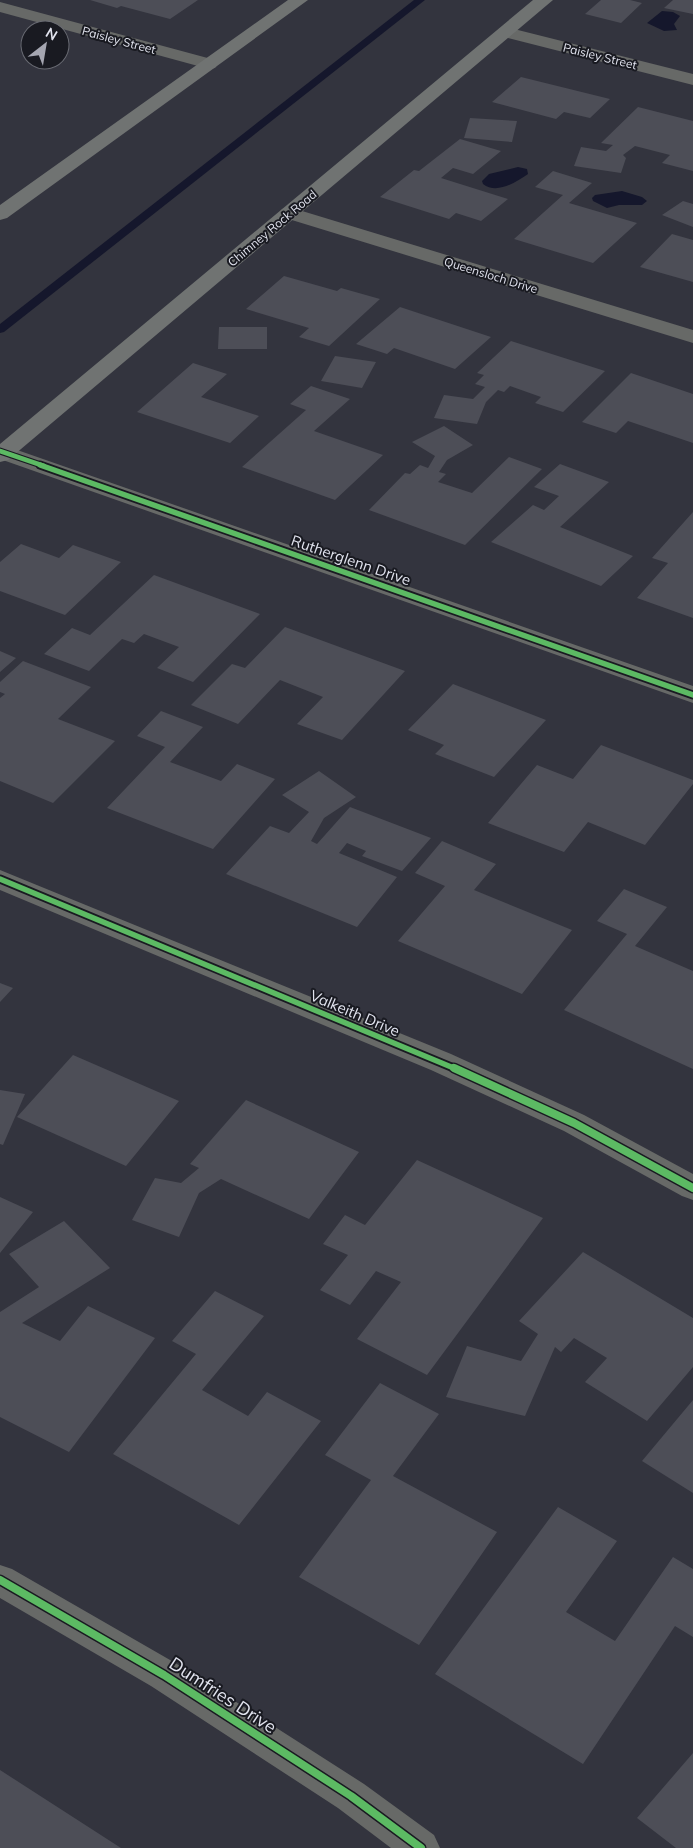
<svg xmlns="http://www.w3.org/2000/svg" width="693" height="1848" viewBox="0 0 693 1848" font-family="Mulish,sans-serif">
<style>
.water{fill:#15172c}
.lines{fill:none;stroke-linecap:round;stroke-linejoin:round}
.stream{fill:#15172c;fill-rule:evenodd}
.building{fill:#4d4e57}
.minor{fill:#676967;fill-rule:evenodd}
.major{fill:#707372;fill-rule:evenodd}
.cycleway-far2-casing{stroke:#191a21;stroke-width:7}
.cycleway-far1-casing{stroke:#191a21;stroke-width:9}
.cycleway-casing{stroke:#191a21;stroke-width:11}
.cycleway-far2{stroke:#5cba63;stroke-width:4.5}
.cycleway-far1{stroke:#5cba63;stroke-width:5.5}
.cycleway{stroke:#5cba63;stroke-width:8}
.labels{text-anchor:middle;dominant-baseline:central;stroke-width:4;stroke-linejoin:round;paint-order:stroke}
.far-street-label{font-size:12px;fill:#e2e4ef;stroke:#191a21}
.street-label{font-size:15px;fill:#e2e4ef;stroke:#191a21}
.near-street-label{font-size:18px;fill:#e2e4ef;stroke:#191a21}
</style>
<rect width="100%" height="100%" fill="#33343e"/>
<path class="water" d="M662 11 673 12 680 16 674 24 677 30 664 31 647 23Z
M518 167 527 169 528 174C516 182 497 195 483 184L482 181 489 174Z
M622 191 642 197 647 201 642 205H619L607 208 593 201 592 198 595 195Z"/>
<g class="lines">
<path class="stream" d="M414 0H425L4 332 0 333V324Z"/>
</g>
<path class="building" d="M90 0H198L170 19 121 6 117 8Z
M601 0H630L642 3 621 23 585 14Z
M673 0H693V14L664 8Z
M521 77 610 99 590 118 564 112 556 119 492 102Z
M638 107 693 121V171L662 163 670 155 635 146 623 155 626 158 621 173 574 166 581 147 606 151 613 145 601 143Z
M470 118 517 121 512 142 464 138Z
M460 139 501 151 473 174 453 168 441 178 508 199 481 221 456 213 449 219 380 197 414 170 419 171Z
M553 171 592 183 569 203 637 223 593 263 514 239 563 195 535 187Z
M683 201 693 204V227L662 215Z
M672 234 693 240V282L640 267Z
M284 276 337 291 341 288 380 299 329 346 299 337 309 328 246 309Z
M400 307 491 337 455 369 394 348 387 354 356 344Z
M219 327H267V349H218Z
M511 341 605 371 563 412 535 403 541 397 510 386 504 392 498 390 486 402 477 424 434 418 444 395 473 399 485 387 475 384 484 375 477 373Z
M335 356 376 362 362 388 321 381Z
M193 363 227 374 201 397 259 416 230 443 137 412Z
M631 373 693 394V443L628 421 616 433 582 422Z
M311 386 350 399 314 431 383 455 335 500 242 467 306 410 290 404Z
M444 426 473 445 447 460 439 472 446 474 438 482 472 493 509 457 542 469 465 545 369 510 405 473 410 474 420 465 428 468 435 456 412 442Z
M560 464 609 482 560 527 633 556 601 586 491 542 533 505 544 510 559 496 534 487Z
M693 512V618L637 598 668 563 652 558Z
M21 544 59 558 73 545 121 562 65 615 0 591V562Z
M154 575 260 614 193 682 157 668 179 647 144 634 134 643 122 639 89 671 44 654 72 628 90 635Z
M285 627 405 671 342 740 297 724 323 697 280 680 238 724 191 705 232 664 245 668Z
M0 651 16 658 0 672Z
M23 661 91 687 58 719 115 741 53 803 0 781V698L5 694 0 692V682Z
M453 684 546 720 494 777 435 754 444 745 408 730Z
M161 711 203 727 170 762 221 781 237 764 275 779 213 849 107 808 165 747 137 736Z
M601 745 693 780V784L645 845 588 822 564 852 488 823 537 765 573 779Z
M319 771 356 797 324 818 311 841 317 844 350 807 431 838 402 871 362 856 366 851 347 843 339 853 397 877 357 927 226 874 270 826 289 833 309 812 282 795Z
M442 841 496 864 474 890 572 930 522 994 398 941 445 886 415 873Z
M624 889 667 907 635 946 693 971V1069L564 1010 627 934 597 921Z
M0 983 13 988 0 1002Z
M73 1055 179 1101 126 1166 17 1117Z
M0 1090 25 1094 3 1145 0 1144Z
M246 1100 359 1152 309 1219 221 1179 199 1193 179 1237 132 1220 155 1178 181 1183 199 1168 190 1164Z
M417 1160 543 1218 427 1375 357 1339 401 1282 376 1271 350 1305 320 1290 348 1255 323 1244 345 1215 365 1225Z
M0 1197 33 1212 0 1253Z
M64 1221 110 1268 22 1323 60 1341 88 1306 155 1338 69 1452 0 1417V1312L39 1287 9 1254Z
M583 1252 693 1318V1367L647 1421 585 1382 607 1358 574 1338 561 1352 555 1347 525 1416 446 1397 467 1346 521 1361 538 1334 519 1321Z
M215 1291 264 1316 202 1390 248 1416 267 1392 321 1421 239 1525 113 1454 196 1354 172 1341Z
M380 1383 439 1414 393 1476 497 1532 419 1645 299 1577 371 1480 325 1455Z
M693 1400V1493L642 1461Z
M558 1507 617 1541 566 1612 615 1641 673 1557 693 1569V1637L675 1626 583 1764 435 1674Z
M693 1753V1848H676L637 1818Z
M0 1770 121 1848H0Z"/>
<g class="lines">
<path class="minor" d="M0 2 215 60 218 64 215 68 209 69 0 12Z
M506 27 693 74V85L500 36 497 32 500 28Z
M289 207 693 330V343L282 217 279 213 282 209Z
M0 444 693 686V703L0 459Z
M0 870 451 1054 584 1115 693 1174V1200L682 1196 564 1131 431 1070 0 890Z
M0 1565 12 1569 177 1664 364 1784 434 1835 440 1848H391L338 1808 151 1686 0 1598Z"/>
<path class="major" d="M288 0H308L7 218 0 220V205Z
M533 0H553L8 460 0 462V444Z"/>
<g class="cycleway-far2-casing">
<path id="cycleway-far2" d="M0 451 44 466"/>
</g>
<g class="cycleway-far1-casing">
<path id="cycleway-far1" d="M40 465 693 695
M0 879 456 1069"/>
</g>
<g class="cycleway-casing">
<path id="cycleway" d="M454 1068 574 1123 693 1188
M0 1580 164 1675 351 1796 421 1848"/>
</g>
<use href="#cycleway-far2" class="cycleway-far2"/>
<use href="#cycleway-far1" class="cycleway-far1"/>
<use href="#cycleway" class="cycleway"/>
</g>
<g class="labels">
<g class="far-street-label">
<text transform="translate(119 40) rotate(15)">Paisley Street</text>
<text transform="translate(600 56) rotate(14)">Paisley Street</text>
<text transform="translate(272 228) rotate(-40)">Chimney Rock Road</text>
<text transform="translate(491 275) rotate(17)">Queensloch Drive</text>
</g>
<g class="street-label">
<text transform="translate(351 560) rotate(19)">Rutherglenn Drive</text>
<text transform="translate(355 1013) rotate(23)">Valkeith Drive</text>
</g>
<g class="near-street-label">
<text transform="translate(223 1695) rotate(33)">Dumfries Drive</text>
</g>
</g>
<g transform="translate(45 45) rotate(31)"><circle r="24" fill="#191a21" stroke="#696b73"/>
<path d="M0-4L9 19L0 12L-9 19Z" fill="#a5a6b1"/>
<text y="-8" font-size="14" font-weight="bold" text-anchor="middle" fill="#e2e4ef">N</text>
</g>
</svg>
